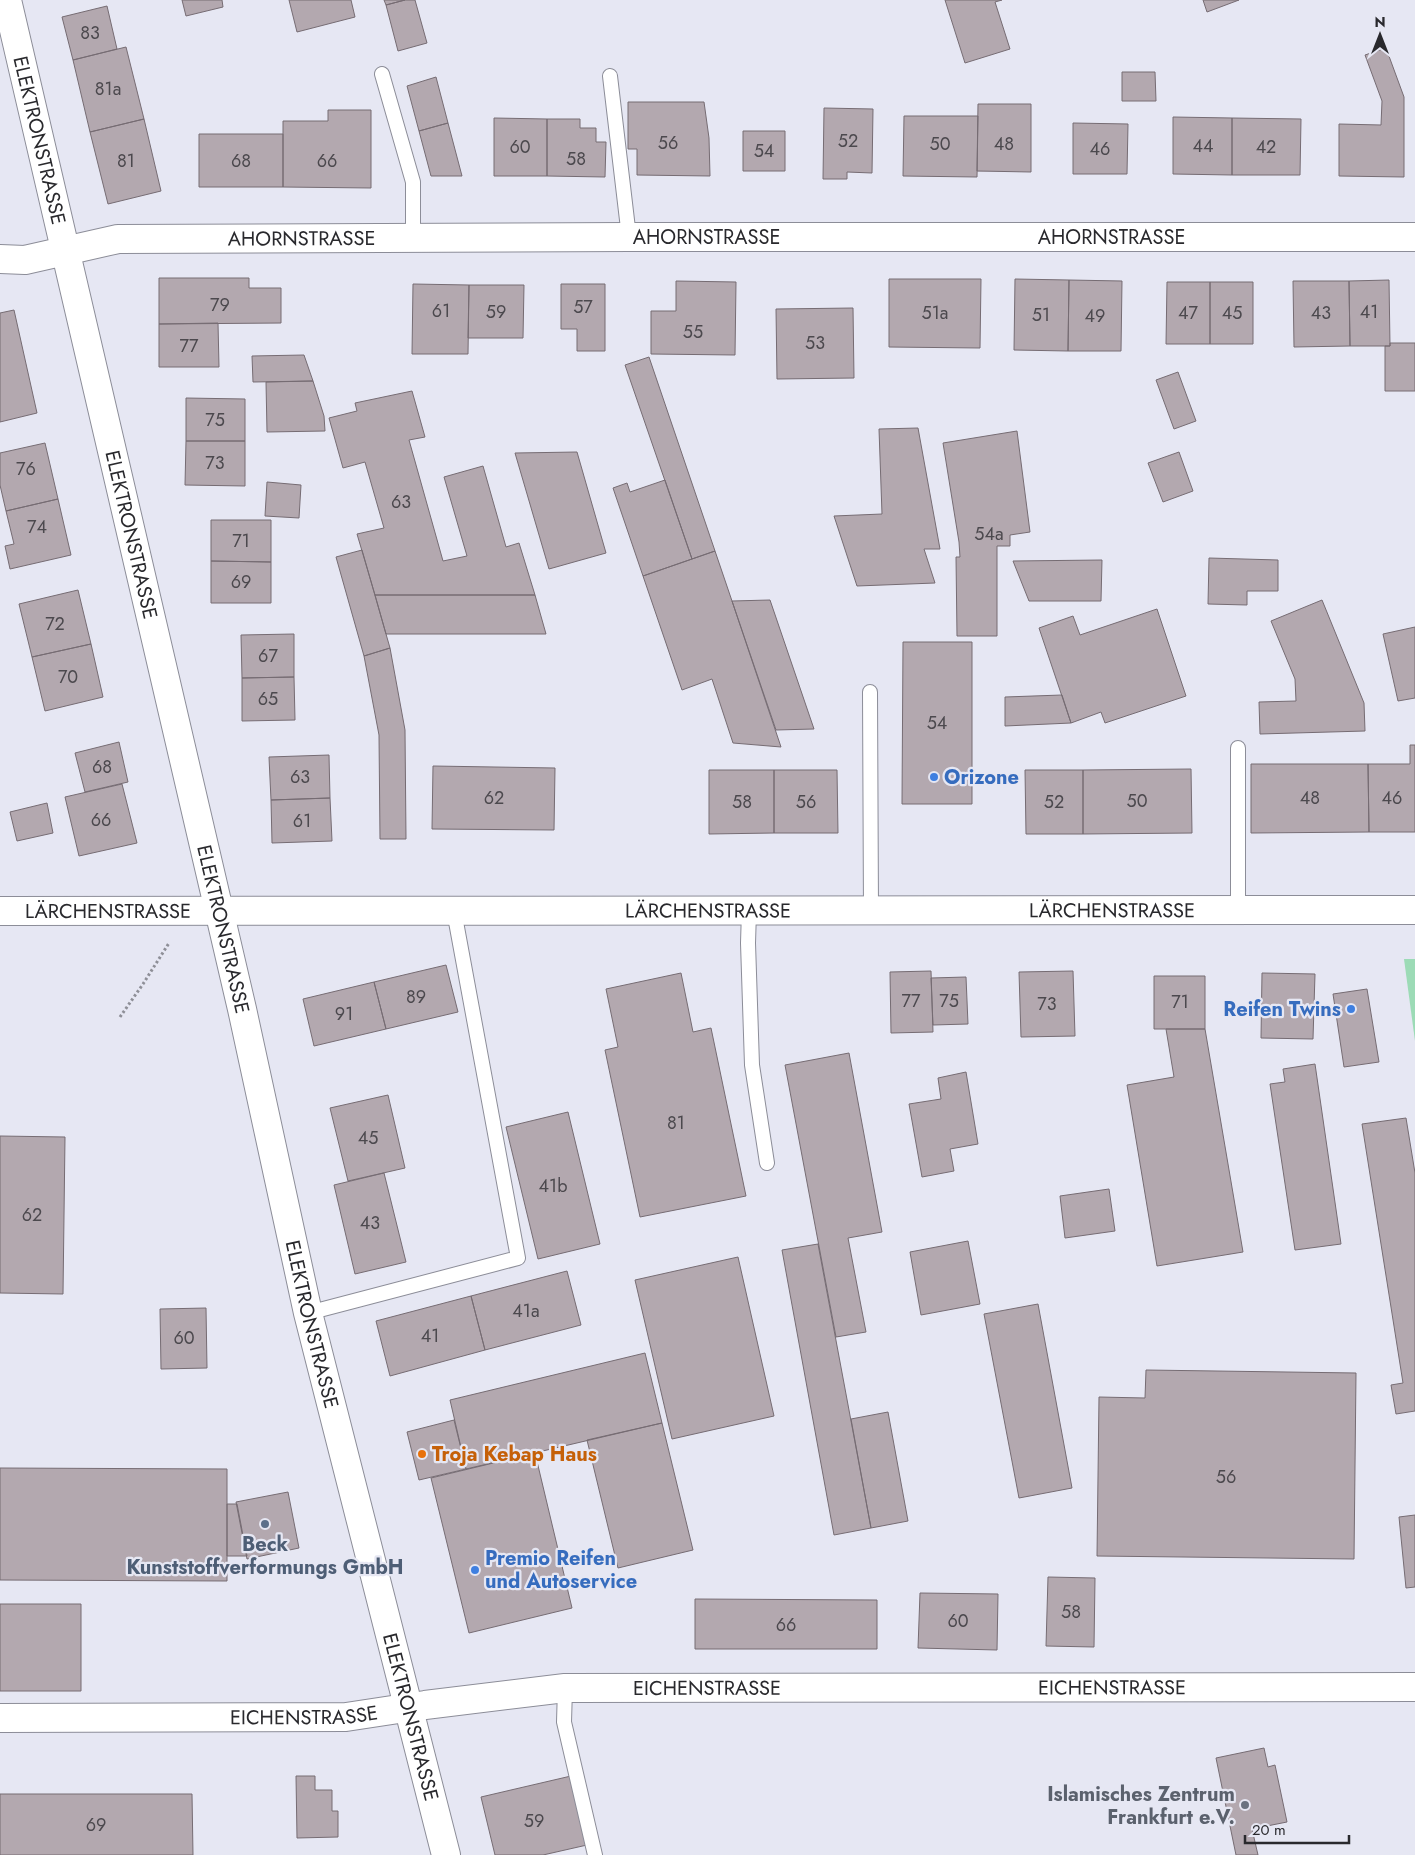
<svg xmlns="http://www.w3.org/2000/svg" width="1415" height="1855" viewBox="0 0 1415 1855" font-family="Jost,sans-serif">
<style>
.green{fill:#9cdbb6}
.building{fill:#b3a8af;stroke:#766c73}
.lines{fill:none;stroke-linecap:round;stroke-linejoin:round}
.service-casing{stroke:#8c8d98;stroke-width:16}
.minor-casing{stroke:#8c8d98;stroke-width:30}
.path{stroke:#8e8f97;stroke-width:3;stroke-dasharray:2.5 2.5;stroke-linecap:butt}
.service{stroke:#fff;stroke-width:14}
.minor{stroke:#fff;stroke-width:28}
.shop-dot{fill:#3f7fe0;stroke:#e6e7f3;stroke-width:2}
.food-dot{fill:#e8710a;stroke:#e6e7f3;stroke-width:2}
.service-dot{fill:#5c6f8a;stroke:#e6e7f3;stroke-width:2}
.worship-dot{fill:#6b7280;stroke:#e6e7f3;stroke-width:2}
.labels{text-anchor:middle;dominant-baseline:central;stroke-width:4.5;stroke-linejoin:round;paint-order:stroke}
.number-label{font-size:18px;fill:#4c494e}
.street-label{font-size:20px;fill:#29292d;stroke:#e6e7f3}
.shop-label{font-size:20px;font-weight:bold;fill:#366cbe;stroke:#e6e7f3;text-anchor:start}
.food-label{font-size:20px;font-weight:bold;fill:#c56008;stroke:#e6e7f3;text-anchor:start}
.service-label{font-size:20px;font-weight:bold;fill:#4e5e75;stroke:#e6e7f3}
.worship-label{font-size:20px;font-weight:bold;fill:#5b616d;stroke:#e6e7f3;text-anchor:end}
</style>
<rect width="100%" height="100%" fill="#e6e7f3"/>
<path class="green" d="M1404 959H1415V1041Z"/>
<path class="building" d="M182 0H222L223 7 186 16Z
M289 0H351L355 17 297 32Z
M384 0H405L386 5Z
M405 0H415L427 43 398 51 386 5Z
M945 0H1002L995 2 1010 49 965 63Z
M1203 0H1239L1207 12Z
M107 6 117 49 73 60 62 17Z
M126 47 144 119 90 132 73 60Z
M1386 48 1404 97V177L1339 176V124L1381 125 1382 101 1365 55Z
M1122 72H1155L1156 101H1122Z
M436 77 448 123 419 131 407 86Z
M628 102H704L709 138 710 176 637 175V149H628Z
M978 104H1031V172L977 171Z
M824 108 873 109 872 173 847 172V179H823Z
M328 110H371V188L283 187V121H328Z
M904 116H978L977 177 903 176Z
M1173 117 1232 118V175L1173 174Z
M494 118 547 119V176H494Z
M1232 118 1301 119 1300 175H1232Z
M144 119 161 191 108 204 90 132Z
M547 119H580V128H596V142H606L605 177 547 176Z
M448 123 462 176H431L419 131Z
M1073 123 1128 124 1127 174H1073Z
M743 131H785V171H743Z
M199 134H283V187H199Z
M159 278H249V288H281V323L159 324Z
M889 279H981L980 348 889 347Z
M1015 279 1069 280 1068 351 1014 350Z
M1069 280 1122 281 1121 351H1068Z
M1389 280 1390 346H1350L1349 281Z
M676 281 736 282 735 355 651 354V311H676Z
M1293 281H1349L1350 346 1294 347Z
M1167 282H1210V344H1166Z
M1210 282H1253V344H1210Z
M413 284 469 285 468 354H412Z
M561 284H605V351H577V329H561Z
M469 285H524L523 338H468Z
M853 308 854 378 777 379 776 309Z
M14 310 37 413 0 422V313Z
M218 323 219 367H159V324Z
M1390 343H1415V391H1385V346H1390Z
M304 355 313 381 253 382 252 356Z
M649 357 715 551 692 559 625 365Z
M1178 372 1196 421 1174 429 1156 380Z
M313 381 324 416 325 431 267 432 266 382Z
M412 391 425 437 409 440 443 561 467 556 444 477 483 466 506 547 519 543 535 595H375L357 534 384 528 365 462 343 468 329 418 357 411 355 403Z
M186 398 245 399V441H186Z
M918 428 940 549H924L935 583 857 586 834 516 882 514 879 429Z
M1017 431 1030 532 1010 535V546H997V636H957L956 557H960L959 542 943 443Z
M186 441H245V486L185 485Z
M45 443 58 499 6 511 0 485V453Z
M577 452 606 553 549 569 515 453Z
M1179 452 1193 491 1163 502 1148 463Z
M665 480 692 559 643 576 613 488 627 483 630 492Z
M267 482 301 485 299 518 265 516Z
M58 499 71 555 10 569 5 546 14 544 6 511Z
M211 520H271V562L211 561Z
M362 550 390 648 364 656 336 557Z
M715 551 732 601 781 747 733 743 712 679 682 690 643 576Z
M1209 558 1278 560V591H1247V605L1208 604Z
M1102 560 1101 601H1029L1013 561Z
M211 561 271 562V603H211Z
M78 590 91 644 32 657 19 604Z
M375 595H535L546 634H386Z
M770 600 814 729 776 730 732 601Z
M1322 600 1364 703 1365 731 1260 734 1259 702 1296 701 1295 679 1271 621Z
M1157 609 1186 696 1105 723 1101 712 1071 723 1039 628 1073 616 1080 635Z
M1415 627V698L1398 701 1383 634Z
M294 634V677L242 678 241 635Z
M903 642H972V804H902Z
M91 644 103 697 45 711 32 657Z
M390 648 405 730 406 839H380L379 735 364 656Z
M294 677 295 720 242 721V678Z
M1062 695 1071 723 1005 726V697Z
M119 742 128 782 85 792 75 753Z
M1410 745H1415V832H1369L1368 764H1410Z
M329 755 330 798 271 800 269 757Z
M1251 764H1368L1369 832 1251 833Z
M433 766 555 768 554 830 432 829Z
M1191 769 1192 833 1083 834V770Z
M709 770H774V833L709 834Z
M774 770H837L838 833H774Z
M1025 770H1083V834H1026Z
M122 784 137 843 79 856 65 797Z
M330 798 332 841 272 843 271 800Z
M47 803 53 833 17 841 10 812Z
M446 965 458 1012 386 1029 374 982Z
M931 971 933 1032 891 1033 890 972Z
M1073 971 1075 1036 1021 1037 1019 972Z
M681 973 693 1032 711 1028 746 1196 640 1217 605 1050 618 1047 606 989Z
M1262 973 1315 974 1313 1039 1261 1038Z
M1154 976H1205V1029H1154Z
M966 977 968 1024 933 1025 931 978Z
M374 982 386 1029 314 1046 303 999Z
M1367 989 1379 1062 1344 1067 1333 994Z
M1166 1029H1205L1243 1252 1157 1266 1127 1085 1174 1077Z
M849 1053 882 1232 848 1238 866 1332 836 1337 785 1065Z
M1315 1064 1341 1244 1295 1250 1270 1084 1285 1082 1283 1069Z
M966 1072 978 1144 950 1149 954 1171 922 1177 909 1104 941 1099 938 1078Z
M388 1095 405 1168 348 1181 330 1108Z
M568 1112 600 1244 538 1259 506 1127Z
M1406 1118 1415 1173V1411L1396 1414 1391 1385 1403 1383 1362 1124Z
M0 1136 65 1137 63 1294 0 1293Z
M384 1173 406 1262 355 1274 334 1185Z
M1109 1189 1115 1231 1065 1238 1060 1196Z
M968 1241 980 1304 921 1315 910 1252Z
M818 1244 871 1528 834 1535 782 1250Z
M738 1257 774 1416 672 1439 635 1280Z
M567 1271 581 1325 485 1350 471 1296Z
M471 1296 485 1350 390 1376 376 1321Z
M1038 1304 1072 1488 1019 1498 984 1314Z
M206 1308 207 1368 161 1369 160 1309Z
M645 1353 662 1423 466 1469 450 1400Z
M1146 1370 1356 1373 1354 1559 1097 1556 1099 1397 1145 1398Z
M888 1412 908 1521 871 1528 851 1419Z
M454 1420 466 1469 419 1480 407 1432Z
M662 1423 693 1550 618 1568 587 1440Z
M535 1453 572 1608 469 1633 431 1478Z
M0 1468 227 1469V1581L0 1580Z
M288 1492 299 1548 247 1559 236 1502Z
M227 1504H237L247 1556H227Z
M1415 1515V1587L1406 1588 1399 1517Z
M1048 1577 1095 1578 1094 1647 1046 1646Z
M920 1593 998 1594 997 1650 918 1648Z
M695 1599 877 1600V1649H695Z
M0 1604H81V1691H0Z
M1264 1748 1268 1767 1275 1765 1287 1822 1252 1829 1258 1855H1236L1216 1758Z
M296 1776H315V1790H332V1811H338V1837L297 1838Z
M571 1776 587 1845 543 1855H495L481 1797Z
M0 1794H192L193 1855H0Z"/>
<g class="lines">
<g class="service-casing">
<path id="service" d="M382 74 413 182V237
M610 76 629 237
M870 692 871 911
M1238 748V911
M749 911 748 943 752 1065 767 1163
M308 1313 518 1258 454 911
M565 1688 564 1722 595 1855"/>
</g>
<g class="minor-casing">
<g id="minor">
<path id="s1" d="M7 0 242 1009 308 1313 446 1855"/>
<path id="s2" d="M0 259 25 260 118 239 629 237H1415"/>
<path id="s3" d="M0 911 1415 910"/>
<path id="s4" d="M0 1718 346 1717 425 1705 565 1688 1415 1687"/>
</g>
</g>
<path class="path" d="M120 1017 143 984 169 943"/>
<use href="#service" class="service"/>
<use href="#minor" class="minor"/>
</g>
<g class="shop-dot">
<circle cx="934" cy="777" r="5"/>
<circle cx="1351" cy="1009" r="5"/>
<circle cx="475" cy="1570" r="5"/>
</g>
<circle class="food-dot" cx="422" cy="1454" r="5"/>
<circle class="service-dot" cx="265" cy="1524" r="5"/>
<circle class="worship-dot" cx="1245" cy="1805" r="5"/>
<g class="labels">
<g class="number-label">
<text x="90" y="33">83</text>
<text x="108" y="89">81a</text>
<text x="848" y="141">52</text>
<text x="668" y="143">56</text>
<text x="940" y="144">50</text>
<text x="1004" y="144">48</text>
<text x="1203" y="146">44</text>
<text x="520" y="147">60</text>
<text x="1266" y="147">42</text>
<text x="1100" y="149">46</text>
<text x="764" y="151">54</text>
<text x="576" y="159">58</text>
<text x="126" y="161">81</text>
<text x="241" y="161">68</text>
<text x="327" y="161">66</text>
<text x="220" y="305">79</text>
<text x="583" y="307">57</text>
<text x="441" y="311">61</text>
<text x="496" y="312">59</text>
<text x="1369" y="312">41</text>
<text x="935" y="313">51a</text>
<text x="1188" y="313">47</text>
<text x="1232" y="313">45</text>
<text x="1321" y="313">43</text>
<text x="1041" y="315">51</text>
<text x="1095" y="316">49</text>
<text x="693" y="332">55</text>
<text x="815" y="343">53</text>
<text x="189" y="346">77</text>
<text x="215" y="420">75</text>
<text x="215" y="463">73</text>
<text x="26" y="469">76</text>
<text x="401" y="502">63</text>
<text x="37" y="527">74</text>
<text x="989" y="534">54a</text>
<text x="241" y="541">71</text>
<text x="241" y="582">69</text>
<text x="55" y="624">72</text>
<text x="268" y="656">67</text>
<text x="68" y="677">70</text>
<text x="268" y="699">65</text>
<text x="937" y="723">54</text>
<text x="102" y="767">68</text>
<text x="300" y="777">63</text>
<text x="494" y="798">62</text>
<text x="1310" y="798">48</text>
<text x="1392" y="798">46</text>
<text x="1137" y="801">50</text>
<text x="742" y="802">58</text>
<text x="806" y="802">56</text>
<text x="1054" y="802">52</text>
<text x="101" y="820">66</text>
<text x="302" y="821">61</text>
<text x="416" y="997">89</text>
<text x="911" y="1001">77</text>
<text x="949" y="1001">75</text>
<text x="1180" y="1002">71</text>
<text x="1047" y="1004">73</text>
<text x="344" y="1014">91</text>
<text x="676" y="1123">81</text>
<text x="368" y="1138">45</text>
<text x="553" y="1186">41b</text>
<text x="32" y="1215">62</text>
<text x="370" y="1223">43</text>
<text x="526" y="1311">41a</text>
<text x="430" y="1336">41</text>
<text x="184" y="1338">60</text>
<text x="1226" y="1477">56</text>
<text x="1071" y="1612">58</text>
<text x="958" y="1621">60</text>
<text x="786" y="1625">66</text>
<text x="534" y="1821">59</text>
<text x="96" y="1825">69</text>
</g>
<g class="street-label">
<text stroke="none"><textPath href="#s1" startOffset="144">ELEKTRONSTRASSE</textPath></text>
<text stroke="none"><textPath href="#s2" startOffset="709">AHORNSTRASSE</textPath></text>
<text stroke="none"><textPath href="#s2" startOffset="1114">AHORNSTRASSE</textPath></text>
<text stroke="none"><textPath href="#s2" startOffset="304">AHORNSTRASSE</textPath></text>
<text stroke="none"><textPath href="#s1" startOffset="549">ELEKTRONSTRASSE</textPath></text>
<text stroke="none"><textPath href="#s3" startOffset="108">LÄRCHENSTRASSE</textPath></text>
<text stroke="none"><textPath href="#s3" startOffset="708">LÄRCHENSTRASSE</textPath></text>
<text stroke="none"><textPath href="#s3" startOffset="1112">LÄRCHENSTRASSE</textPath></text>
<text stroke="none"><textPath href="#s1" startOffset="954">ELEKTRONSTRASSE</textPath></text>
<text stroke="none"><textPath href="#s1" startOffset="1359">ELEKTRONSTRASSE</textPath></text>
<text stroke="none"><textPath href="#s4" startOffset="709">EICHENSTRASSE</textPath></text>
<text stroke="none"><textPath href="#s4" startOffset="1114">EICHENSTRASSE</textPath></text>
<text stroke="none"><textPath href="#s4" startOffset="304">EICHENSTRASSE</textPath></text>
<text stroke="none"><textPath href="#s1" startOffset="1764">ELEKTRONSTRASSE</textPath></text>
</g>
<g class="shop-label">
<text x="944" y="777">Orizone</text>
<text x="1341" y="1009" text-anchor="end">Reifen Twins</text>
<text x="485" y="1558">Premio Reifen<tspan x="485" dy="23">und Autoservice</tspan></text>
</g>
<g class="food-label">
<text x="432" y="1454">Troja Kebap Haus</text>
</g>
<g class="service-label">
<text x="265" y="1544">Beck<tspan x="265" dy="23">Kunststoffverformungs GmbH</tspan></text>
</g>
<g class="worship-label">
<text x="1235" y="1794">Islamisches Zentrum<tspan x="1235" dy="23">Frankfurt e.V.</tspan></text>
</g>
</g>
<g transform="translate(1380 35)" stroke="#e6e7f3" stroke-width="4" paint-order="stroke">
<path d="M0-4L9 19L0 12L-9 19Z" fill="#29292d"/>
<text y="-8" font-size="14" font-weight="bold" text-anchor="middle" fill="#29292d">N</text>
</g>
<path d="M1245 1835v8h104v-8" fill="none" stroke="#29292d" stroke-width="2.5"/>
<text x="1252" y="1835" font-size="15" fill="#29292d" stroke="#e6e7f3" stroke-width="4" paint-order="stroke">20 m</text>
</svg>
